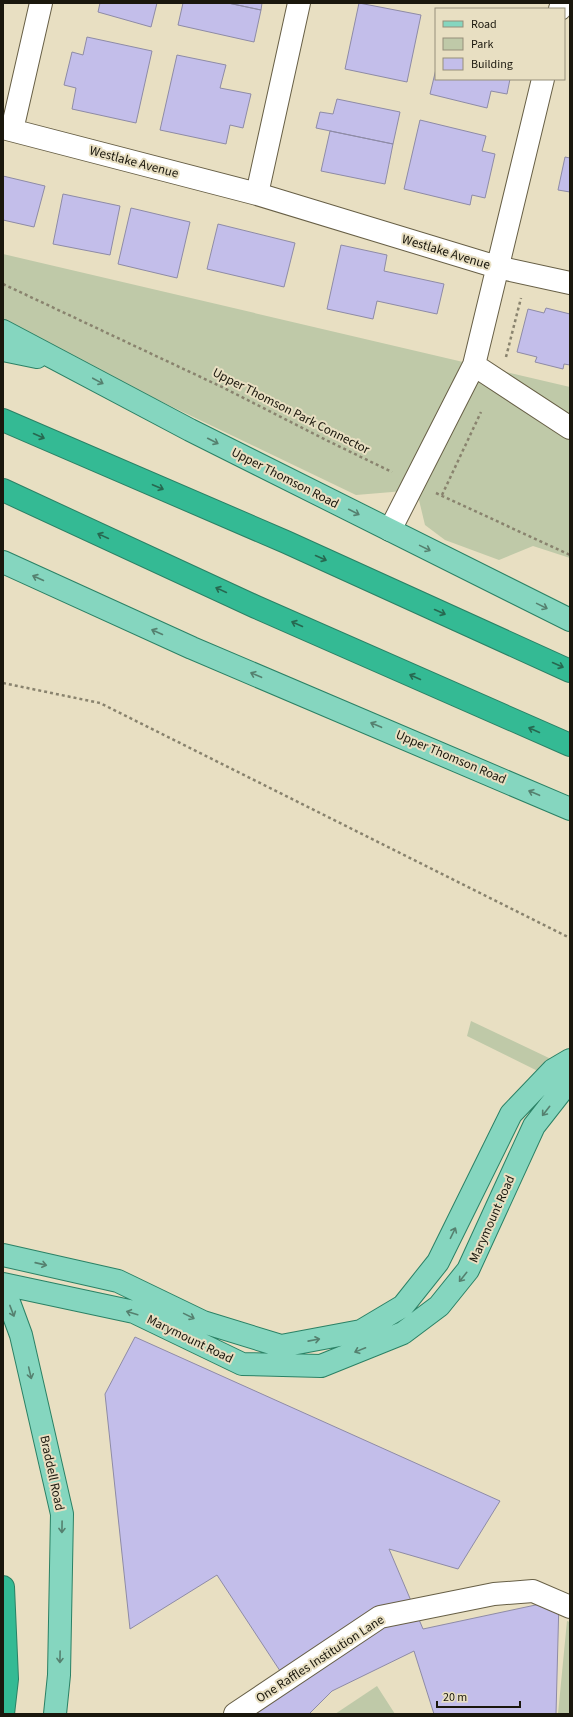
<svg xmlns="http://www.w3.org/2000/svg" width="573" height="1717" viewBox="0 0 573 1717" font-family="'Source Sans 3',sans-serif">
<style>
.green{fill:#bfc9a8}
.building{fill:#c3beea;stroke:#8e8ba6}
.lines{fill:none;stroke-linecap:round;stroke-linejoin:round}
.minor-casing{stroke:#675f46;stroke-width:24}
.major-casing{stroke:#2b8165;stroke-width:24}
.highway-casing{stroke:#2b8165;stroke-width:24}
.path{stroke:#89836e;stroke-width:2.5;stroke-dasharray:3 3;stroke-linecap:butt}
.minor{stroke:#fff;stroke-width:22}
.major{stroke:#85d6bf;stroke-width:22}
.highway{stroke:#34ba94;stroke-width:22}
.oneway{stroke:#55806f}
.oneway2{stroke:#276850}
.labels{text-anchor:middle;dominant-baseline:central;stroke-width:4;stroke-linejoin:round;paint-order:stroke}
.street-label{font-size:13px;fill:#1a170d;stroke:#e8dfc2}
</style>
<rect width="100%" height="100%" fill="#e8dfc2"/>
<path class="green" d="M3 254 570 387V558L533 546 499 560 445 540 425 525 418 496 404 491 356 495 158 400 3 322Z
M471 1021 570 1068V1087L467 1036Z
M567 1621 570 1622V1714H558Z
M377 1686 395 1714H335Z"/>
<path class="building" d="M100 3H157L151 27 98 12Z
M183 3H228L261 10 254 42 178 25Z
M228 3H262L261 10Z
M359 3 421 15 407 82 345 69Z
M87 37 152 51 136 123 72 109 76 88 64 85 72 52 83 55Z
M177 55 226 65 220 88 251 94 243 128 230 125 226 144 160 130Z
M436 69V79H510L507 94 491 91 487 108 430 94Z
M337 99 400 112 393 144 316 128 320 112 333 114Z
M420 120 486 136 482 151 495 154 485 198 472 195 470 205 404 189Z
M330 131 393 144 385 184 321 171Z
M565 157 570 158V192L558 190Z
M3 176 45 186 34 227 3 220Z
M63 194 120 206 110 255 53 244Z
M131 208 190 222 177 278 118 264Z
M218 224 295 243 284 287 207 269Z
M341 245 387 255 384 271 444 284 437 314 377 301 373 319 327 309Z
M546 308 570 314V365L564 364 563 369 535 362 537 357 517 352 528 309 544 313Z
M135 1337 500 1501 458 1569 389 1549 423 1629 559 1600 556 1714H434L414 1651 332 1691 309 1714H249L286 1680 217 1575 130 1629 105 1394Z"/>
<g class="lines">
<g class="minor-casing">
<path id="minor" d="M560 9 562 3
M3 128 257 194 497 267 570 283
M12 130 41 3
M257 194 299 3
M474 365 570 428
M390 530 474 365 543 79
M235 1714 380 1617 494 1594 533 1591 570 1607"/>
</g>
<g class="major-casing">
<path id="major" d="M3 331 190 430 570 620
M3 350 37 357
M3 562 192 648 570 809
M3 1255 118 1281 203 1322 281 1346 361 1331 403 1306 438 1262 511 1114 553 1070 570 1060
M3 1284 134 1312 242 1364 321 1366 403 1333 439 1306 468 1270 534 1126 570 1080
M3 1286 21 1335 62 1514 59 1675 55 1714"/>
</g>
<g class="highway-casing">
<path id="highway" d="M3 420 286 542 570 671
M3 490 256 607 570 745
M3 1587 7 1679 3 1714"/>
</g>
<path class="path" d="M3 284 224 388 328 441 392 472
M506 357 521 298
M436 493 570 555
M442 495 481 412
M3 683 100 703 570 938"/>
<use href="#minor" class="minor"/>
<use href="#major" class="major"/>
<use href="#highway" class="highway"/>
</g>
<defs><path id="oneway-shaft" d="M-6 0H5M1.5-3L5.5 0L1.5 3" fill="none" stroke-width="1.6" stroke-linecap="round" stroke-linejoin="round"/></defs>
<g class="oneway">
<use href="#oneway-shaft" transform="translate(98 381) rotate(28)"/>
<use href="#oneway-shaft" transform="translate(213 441) rotate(27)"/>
<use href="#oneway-shaft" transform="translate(354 512) rotate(27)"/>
<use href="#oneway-shaft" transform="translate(425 548) rotate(26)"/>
<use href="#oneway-shaft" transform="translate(38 578) rotate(-156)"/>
<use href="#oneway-shaft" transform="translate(542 606) rotate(26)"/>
<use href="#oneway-shaft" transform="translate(157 632) rotate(-156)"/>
<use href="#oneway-shaft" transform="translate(256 675) rotate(-157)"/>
<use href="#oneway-shaft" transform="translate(376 725) rotate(-157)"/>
<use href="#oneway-shaft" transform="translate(534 793) rotate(-157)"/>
<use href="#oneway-shaft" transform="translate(546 1111) rotate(128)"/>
<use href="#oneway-shaft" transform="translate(453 1233) rotate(-64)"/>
<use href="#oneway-shaft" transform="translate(41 1264) rotate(13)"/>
<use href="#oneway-shaft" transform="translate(463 1277) rotate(129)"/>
<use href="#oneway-shaft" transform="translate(12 1311) rotate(69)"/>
<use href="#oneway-shaft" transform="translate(132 1313) rotate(-163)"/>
<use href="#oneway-shaft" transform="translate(189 1316) rotate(26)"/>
<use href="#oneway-shaft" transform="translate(314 1340) rotate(-11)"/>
<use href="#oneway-shaft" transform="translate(360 1350) rotate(158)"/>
<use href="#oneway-shaft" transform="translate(30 1373) rotate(77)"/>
<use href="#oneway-shaft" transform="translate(62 1527) rotate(91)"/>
<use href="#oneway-shaft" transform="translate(60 1657) rotate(91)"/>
</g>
<g class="oneway2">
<use href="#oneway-shaft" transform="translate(39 436) rotate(24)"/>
<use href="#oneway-shaft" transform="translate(158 487) rotate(23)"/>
<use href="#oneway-shaft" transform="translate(103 536) rotate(-155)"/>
<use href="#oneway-shaft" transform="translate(321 558) rotate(24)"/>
<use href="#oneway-shaft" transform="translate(221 590) rotate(-155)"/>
<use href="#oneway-shaft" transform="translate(440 612) rotate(24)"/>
<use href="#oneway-shaft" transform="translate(297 624) rotate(-156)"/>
<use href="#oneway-shaft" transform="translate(558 665) rotate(24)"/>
<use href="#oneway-shaft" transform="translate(415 677) rotate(-156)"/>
<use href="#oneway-shaft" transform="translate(534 730) rotate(-156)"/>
</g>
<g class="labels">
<g class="street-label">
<text transform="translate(134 162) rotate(15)">Westlake Avenue</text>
<text transform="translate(446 252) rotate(17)">Westlake Avenue</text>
<text transform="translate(291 411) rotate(27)">Upper Thomson Park Connector</text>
<text transform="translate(285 478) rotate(27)">Upper Thomson Road</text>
<text transform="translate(451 757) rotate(23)">Upper Thomson Road</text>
<text transform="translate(492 1219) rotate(-66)">Marymount Road</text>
<text transform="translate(190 1339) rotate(26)">Marymount Road</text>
<text transform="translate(52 1473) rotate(78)">Braddell Road</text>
<text transform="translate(320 1659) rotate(-33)">One Raffles Institution Lane</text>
</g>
</g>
<rect width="573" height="1717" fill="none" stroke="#1a170d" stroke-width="8"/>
<rect x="435" y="8" width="130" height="72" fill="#e8dfc2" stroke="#968f7a"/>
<rect x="443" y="21" width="20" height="6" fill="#85d6bf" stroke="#968f7a"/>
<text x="471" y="28" font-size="12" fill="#1a170d">Road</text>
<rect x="443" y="38" width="20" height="12" fill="#bfc9a8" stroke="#968f7a"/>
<text x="471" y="48" font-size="12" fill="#1a170d">Park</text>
<rect x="443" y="58" width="20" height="12" fill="#c3beea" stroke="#968f7a"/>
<text x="471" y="68" font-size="12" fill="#1a170d">Building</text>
<path d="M437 1701v6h83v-6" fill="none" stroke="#1a170d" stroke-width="2"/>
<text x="443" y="1701" font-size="12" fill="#1a170d" stroke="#e8dfc2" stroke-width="3" paint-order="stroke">20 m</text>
</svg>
